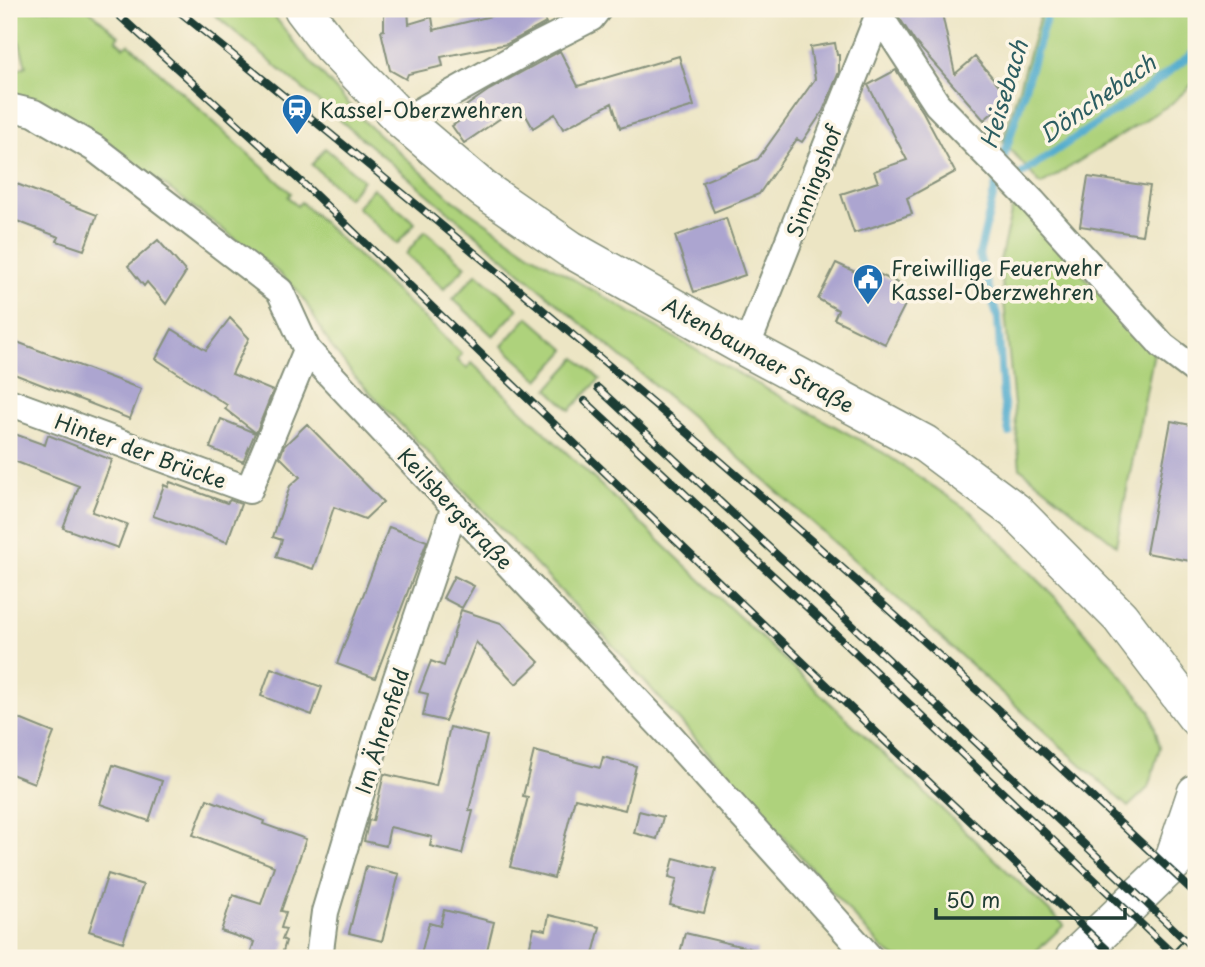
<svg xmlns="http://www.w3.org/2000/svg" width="1205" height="967" viewBox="0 0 1205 967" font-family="'Playpen Sans',sans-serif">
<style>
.green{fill:#aed27b;stroke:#668858;stroke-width:2}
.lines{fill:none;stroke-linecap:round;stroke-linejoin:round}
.stream{stroke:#4fabcd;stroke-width:8}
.building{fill:#aca5d0}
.street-casing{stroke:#86917c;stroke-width:30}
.secondary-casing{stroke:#86917c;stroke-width:40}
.street{stroke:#fff;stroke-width:26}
.secondary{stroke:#fff;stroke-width:37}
.tram{stroke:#1f3d34;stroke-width:2}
.rail-casing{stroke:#1f3d34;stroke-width:8}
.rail{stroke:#fcf5e5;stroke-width:5;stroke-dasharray:16;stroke-linecap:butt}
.labels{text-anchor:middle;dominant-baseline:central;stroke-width:7;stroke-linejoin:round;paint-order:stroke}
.poi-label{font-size:21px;fill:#1f3d34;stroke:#fcf5e5;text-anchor:start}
.street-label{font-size:21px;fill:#1f3d34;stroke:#fcf5e5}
.water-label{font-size:23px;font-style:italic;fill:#2d5e62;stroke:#fcf5e5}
</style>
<rect width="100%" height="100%" fill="#fcf5e5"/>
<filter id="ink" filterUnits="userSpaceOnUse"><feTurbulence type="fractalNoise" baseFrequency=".0143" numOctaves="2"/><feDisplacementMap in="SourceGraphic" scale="14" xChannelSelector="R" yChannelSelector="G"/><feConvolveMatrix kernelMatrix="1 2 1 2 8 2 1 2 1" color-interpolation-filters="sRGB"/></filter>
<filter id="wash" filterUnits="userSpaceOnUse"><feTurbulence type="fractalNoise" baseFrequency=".00686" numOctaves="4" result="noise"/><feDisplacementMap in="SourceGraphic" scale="28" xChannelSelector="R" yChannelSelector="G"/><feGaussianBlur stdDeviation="1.57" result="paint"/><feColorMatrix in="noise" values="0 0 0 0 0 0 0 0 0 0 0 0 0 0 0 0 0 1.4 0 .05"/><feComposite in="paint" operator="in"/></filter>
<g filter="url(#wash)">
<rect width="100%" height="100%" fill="#ece5c4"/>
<path class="green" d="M10 9H88L119 36 116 40 124 47 129 44 291 193 288 197 297 206 301 202 462 354 457 360 467 368 472 363 1064 925 1029 958H896L883 949 607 639 355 377 330 345 306 303 295 288 271 266 109 143 65 116 9 94V73L26 66Z
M208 9H269L301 51 365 122 453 200 528 252 575 280 717 362 884 453 971 512 1058 600 1150 710 1160 747 1148 788 1128 807 888 590 709 431Z
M1042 9H1196V81L1172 103 1041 185 1003 141Z
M325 148 363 180 348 198 312 165Z
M373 188 415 223 397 244 357 207Z
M1014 200 1154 352 1116 545 1020 468 1000 260Z
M425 231 466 266 444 289 406 254Z
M477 273 518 309 493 336 453 299Z
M528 317 566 350 539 380 502 346Z
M576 358 600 379 570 410 548 389Z"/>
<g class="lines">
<path class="stream" d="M1002 163 1049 9
M998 176 979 255 998 319 1003 398 1009 433
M1014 179 1143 92 1196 51"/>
</g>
<g id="blocks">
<path class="building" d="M384 9H408L409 24 432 17 434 30 491 16 489 9H539L546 23 507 44 441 57 443 66 408 74 406 79 390 70 381 31 384 30Z
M908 9H941L955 74 975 57 1010 98 984 120 915 42 895 11Z
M835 43 837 55H839V72L823 111 802 142 797 139 759 194 714 212 702 182 758 159 815 79 810 47Z
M560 51 578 86 679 56 694 106 620 128 612 103 563 129 555 114 533 128 520 105 464 143 452 126 458 122 453 115 489 90Z
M896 70 923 112 955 172 907 198 912 214 854 233 841 194 878 182 874 171 907 160 868 85Z
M1088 177 1150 186 1142 235 1080 226Z
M9 181 97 215 84 250 57 241 59 237 9 218Z
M726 218 745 275 694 292 675 236Z
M158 240 186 272 166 304 147 282 144 286 128 266Z
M836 263 868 278 864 267 902 285 896 298 906 303 885 344 834 319 838 310 818 299Z
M230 318 249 338 232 374 273 391 256 433 225 409 227 405 156 359 172 329 206 350Z
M9 339 141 389 130 419 9 372Z
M221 419 255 433 243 462 210 448Z
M1171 421 1196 426V562L1146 553Z
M307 424 383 502 365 519 334 507 313 569 276 557 282 540 273 537 290 486 300 477 280 457 284 446Z
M9 432 45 445 48 435 112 460 92 512 127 524 118 548 63 528 79 486 9 459Z
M170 482 227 503 230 500 241 504 227 542 153 516 164 485 168 487Z
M389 527 427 541 375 678 337 664Z
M454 576 474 586 462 608 443 598Z
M461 610 501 623 539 662 516 684 476 642 445 721 423 716 428 694 419 692 431 661 444 666Z
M271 668 322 687 312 715 261 696Z
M17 718 54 733 34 783 9 773V739Z
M450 727 487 736 469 810 473 811 462 854 430 846 432 837 390 827 386 846 364 841 369 820 373 821 384 774 436 786Z
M534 751 600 768 603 757 636 766 625 810 575 798 554 878 510 867 528 797 523 796Z
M113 765 162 781 149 821 100 804Z
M207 799 264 821 263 824 306 839 281 911 286 912 281 928 286 929 282 939 286 941 281 958H271L251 951 254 942 221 931 233 895 261 904 274 866 193 835Z
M639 811 663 817 657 839 634 833Z
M674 858 716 869 704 913 670 905 677 879 669 877Z
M366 866 399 874 382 941 349 933Z
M108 874 143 885 123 942 89 931Z
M444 910 494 922 485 958H420L429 923 440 926Z
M549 915 600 927 592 958H527L534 928 546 930Z
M685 933 757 950 756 958H689L690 955 680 953Z"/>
</g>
</g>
<g filter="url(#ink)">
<use href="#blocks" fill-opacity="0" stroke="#86917c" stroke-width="2"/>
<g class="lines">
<g class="street-casing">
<path id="street" d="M875 9 937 104 1032 201 1163 346 1196 371
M9 107 34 113 94 148 280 291 307 350 664 729 870 958
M403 121 534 47 591 18 598 9
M746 348 879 14
M9 402 249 490 307 350
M319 958 325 912 381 725 455 506"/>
</g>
<g class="secondary-casing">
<path id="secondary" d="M303 9 332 47 403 121 483 189 570 249 746 348 925 444 1015 511 1120 617 1196 717
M1173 861 1196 793
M1074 958 1196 841"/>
</g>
<use href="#street" class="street"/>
<use href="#secondary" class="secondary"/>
<path class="tram" d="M1167 958 1196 927
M1188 958 1196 949"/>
<g class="rail-casing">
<path id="rail" d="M112 9 309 189 880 736 1116 958
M176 9C390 181 601 355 806 536 939 653 1067 774 1196 894
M598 388 833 607 1196 950
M585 401 825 624 1177 958"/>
</g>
<use href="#rail" class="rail"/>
</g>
</g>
<defs>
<g id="station-pin" transform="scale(1.575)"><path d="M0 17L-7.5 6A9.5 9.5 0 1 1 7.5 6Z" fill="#1f6fb2" stroke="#fcf5e5"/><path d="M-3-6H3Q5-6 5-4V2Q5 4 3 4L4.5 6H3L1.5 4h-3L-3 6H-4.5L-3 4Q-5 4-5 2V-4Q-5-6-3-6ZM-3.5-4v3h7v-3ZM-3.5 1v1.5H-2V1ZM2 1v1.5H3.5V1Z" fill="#fff"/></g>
<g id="civic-pin" transform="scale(1.575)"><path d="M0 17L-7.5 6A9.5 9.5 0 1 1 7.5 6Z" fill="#1f6fb2" stroke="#fcf5e5"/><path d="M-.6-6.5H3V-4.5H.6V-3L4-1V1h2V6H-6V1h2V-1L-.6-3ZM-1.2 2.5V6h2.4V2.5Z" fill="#fff"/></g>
</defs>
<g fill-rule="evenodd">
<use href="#station-pin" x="297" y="109"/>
<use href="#civic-pin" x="868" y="279"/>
</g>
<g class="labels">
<g class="poi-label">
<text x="320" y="109">Kassel-Oberzwehren</text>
<text x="891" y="267">Freiwillige Feuerwehr<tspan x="891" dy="24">Kassel-Oberzwehren</tspan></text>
</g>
<g class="street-label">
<text transform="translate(813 181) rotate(-69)">Sinningshof</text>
<text transform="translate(759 354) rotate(29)">Altenbaunaer Straße</text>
<text transform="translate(141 450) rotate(20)">Hinter der Brücke</text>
<text transform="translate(456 508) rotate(47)">Keilsbergstraße</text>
<text transform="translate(381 731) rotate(-72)">Im Ährenfeld</text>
</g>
<g class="water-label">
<text transform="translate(1003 94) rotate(-73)">Heisebach</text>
<text transform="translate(1097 98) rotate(-35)">Dönchebach</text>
</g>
</g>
<rect width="1205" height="967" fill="none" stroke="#fcf5e5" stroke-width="35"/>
<path d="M936 908v10h189v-10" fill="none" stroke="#1f3d34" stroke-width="3.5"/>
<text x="946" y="908" font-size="21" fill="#1f3d34" stroke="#fcf5e5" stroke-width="5" paint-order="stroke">50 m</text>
</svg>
